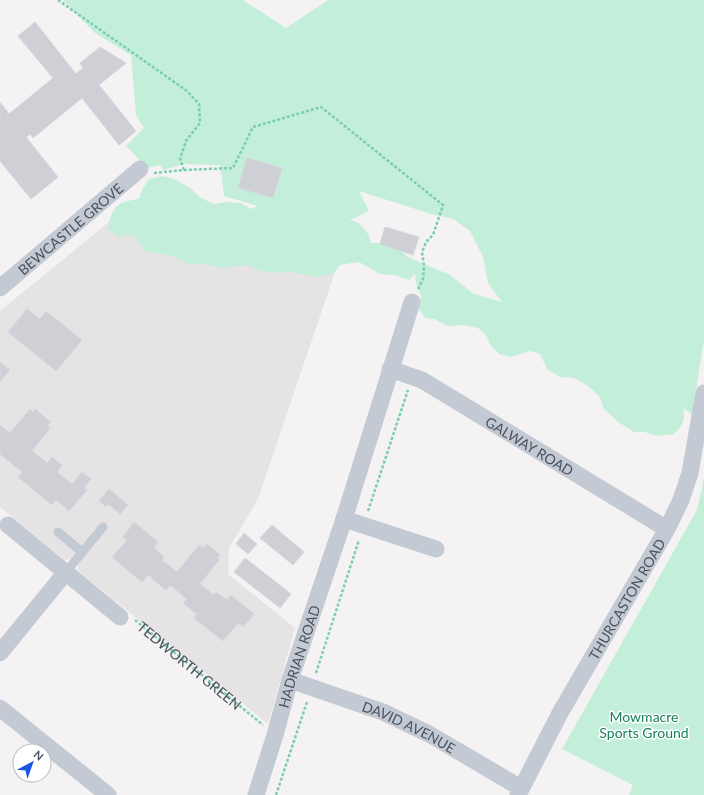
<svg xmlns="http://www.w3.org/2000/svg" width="704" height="795" viewBox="0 0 704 795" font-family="Lato,sans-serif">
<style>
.education{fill:#e5e3e4}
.green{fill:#c3efda;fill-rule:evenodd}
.building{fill:#cfd0d6;stroke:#d6d7dd}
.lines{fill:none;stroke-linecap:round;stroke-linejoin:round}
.path{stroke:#7bcdb1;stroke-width:2.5;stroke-dasharray:3 2;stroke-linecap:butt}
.lane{stroke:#c3cad3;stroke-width:9}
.street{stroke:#c3cad3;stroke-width:17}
.labels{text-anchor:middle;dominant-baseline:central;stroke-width:3;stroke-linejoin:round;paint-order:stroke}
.street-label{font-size:14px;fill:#4a525f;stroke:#fff}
.park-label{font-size:14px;fill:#1a815d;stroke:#fff}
</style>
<rect width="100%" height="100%" fill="#f4f2f2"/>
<path class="education" d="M109 222 338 263 258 499 229 548 228 574 295 628 268 724 78 571V565L70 559 65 560 0 507V311Z"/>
<path class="green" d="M63 0H243L286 28 328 0H704V340L692 414 683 408C686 421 682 425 674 434L657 436 645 432H634L618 422 604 409 600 397 588 386 574 378 560 377 547 369 540 354 530 351 511 357 499 354 491 346 486 335 478 328 462 325 447 326 434 319 425 318 419 309 421 296 416 283 415 274 409 280 395 275 380 274 359 262 340 265 334 273 318 277 285 271 275 273 261 271 248 265 220 268 205 264H189L175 257 144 251C136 237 135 232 118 237L108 229C112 207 116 202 139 199L142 190 149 179 163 176 174 179 190 188 201 198 214 204 226 202 241 203 251 209 258 206 224 196 220 165 184 164 163 170 161 165 147 168 126 146 144 128 136 115 131 55 95 33ZM359 191 431 214 453 219 470 231 483 257 488 283 502 302 474 294 450 275 408 257 398 248 382 243H371L368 234 359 223 350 220 369 211Z
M704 478V795H629L633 785 562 749 697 510Z"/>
<path class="building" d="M35 22 76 74 83 68 80 63 100 47 126 63 99 85 136 131 119 145 82 98 33 138 30 134 26 137 58 177 31 199 0 161V102L9 114 53 78 18 36Z
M247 158 282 168 273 198 238 188Z
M385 227 419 237 413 255 380 244Z
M27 309 40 319 46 311 82 340 56 371 8 332Z
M0 362 10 370 0 382Z
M30 409 33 412 35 409 51 422 47 426 50 428 32 451 47 463 52 457 62 465 57 472 72 484 82 472 91 479 84 488 87 490 69 511 56 500 52 505 18 477 22 472 0 454V425L10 433Z
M109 489 128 505 120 514 108 504 106 507 99 501Z
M134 522 158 542 154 548 164 557 162 560 177 572 199 545 203 548 207 544 220 555 217 558 219 560 200 584 214 595 216 592 227 600 231 595 254 614 243 627 238 623 223 641 194 618 197 614 183 603 187 599 170 585 166 590 148 575 142 582 112 557 127 540 123 537Z
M272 525 304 552 293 565 260 538Z
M244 533 257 544 248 554 236 544Z
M245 558 291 594 280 608 234 572Z"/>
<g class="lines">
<g class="path">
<path d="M58 0 187 91 199 104 200 123 186 141 180 159 184 170"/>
<path d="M154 173 184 170 233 168 253 127 321 107 443 205 433 235 426 242 422 252 424 266 423 279 418 289"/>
<path d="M368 511 408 390"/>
<path id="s1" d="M135 620 263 725"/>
<path d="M316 673 359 540"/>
<path d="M276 795 307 702"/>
</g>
<path class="lane" d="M58 532 82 552
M66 572 103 527"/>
<g class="street">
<path id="s2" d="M0 288 140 169"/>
<path id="s3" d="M390 369 422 380 667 529"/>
<path d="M344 519 436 549"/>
<path d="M8 525 120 617"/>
<path d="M0 653 66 572"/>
<path id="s4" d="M290 680 383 712 429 734 521 788"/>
<path d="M0 708 108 795"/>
<path id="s5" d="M256 795 275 735 290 680 344 519 412 302"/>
<path id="s6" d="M518 795 560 713 667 529 681 500 690 473 704 393"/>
</g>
</g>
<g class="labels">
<g class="street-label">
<text stroke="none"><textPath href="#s2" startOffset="92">BEWCASTLE GROVE</textPath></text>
<text stroke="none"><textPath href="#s3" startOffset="160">GALWAY ROAD</textPath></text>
<text stroke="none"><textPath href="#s6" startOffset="224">THURCASTON ROAD</textPath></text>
<text stroke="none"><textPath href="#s5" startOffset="145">HADRIAN ROAD</textPath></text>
<text stroke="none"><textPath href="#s1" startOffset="71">TEDWORTH GREEN</textPath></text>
<text stroke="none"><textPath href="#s4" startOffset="128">DAVID AVENUE</textPath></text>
</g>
<g class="park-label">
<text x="644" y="716">Mowmacre<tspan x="644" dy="16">Sports Ground</tspan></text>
</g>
</g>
<g transform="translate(32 763) rotate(41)"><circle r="19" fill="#ffffff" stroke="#b7babf"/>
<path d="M0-3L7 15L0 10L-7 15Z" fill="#1e56e2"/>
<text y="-6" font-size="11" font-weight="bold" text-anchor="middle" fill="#4a525f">N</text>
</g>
</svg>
